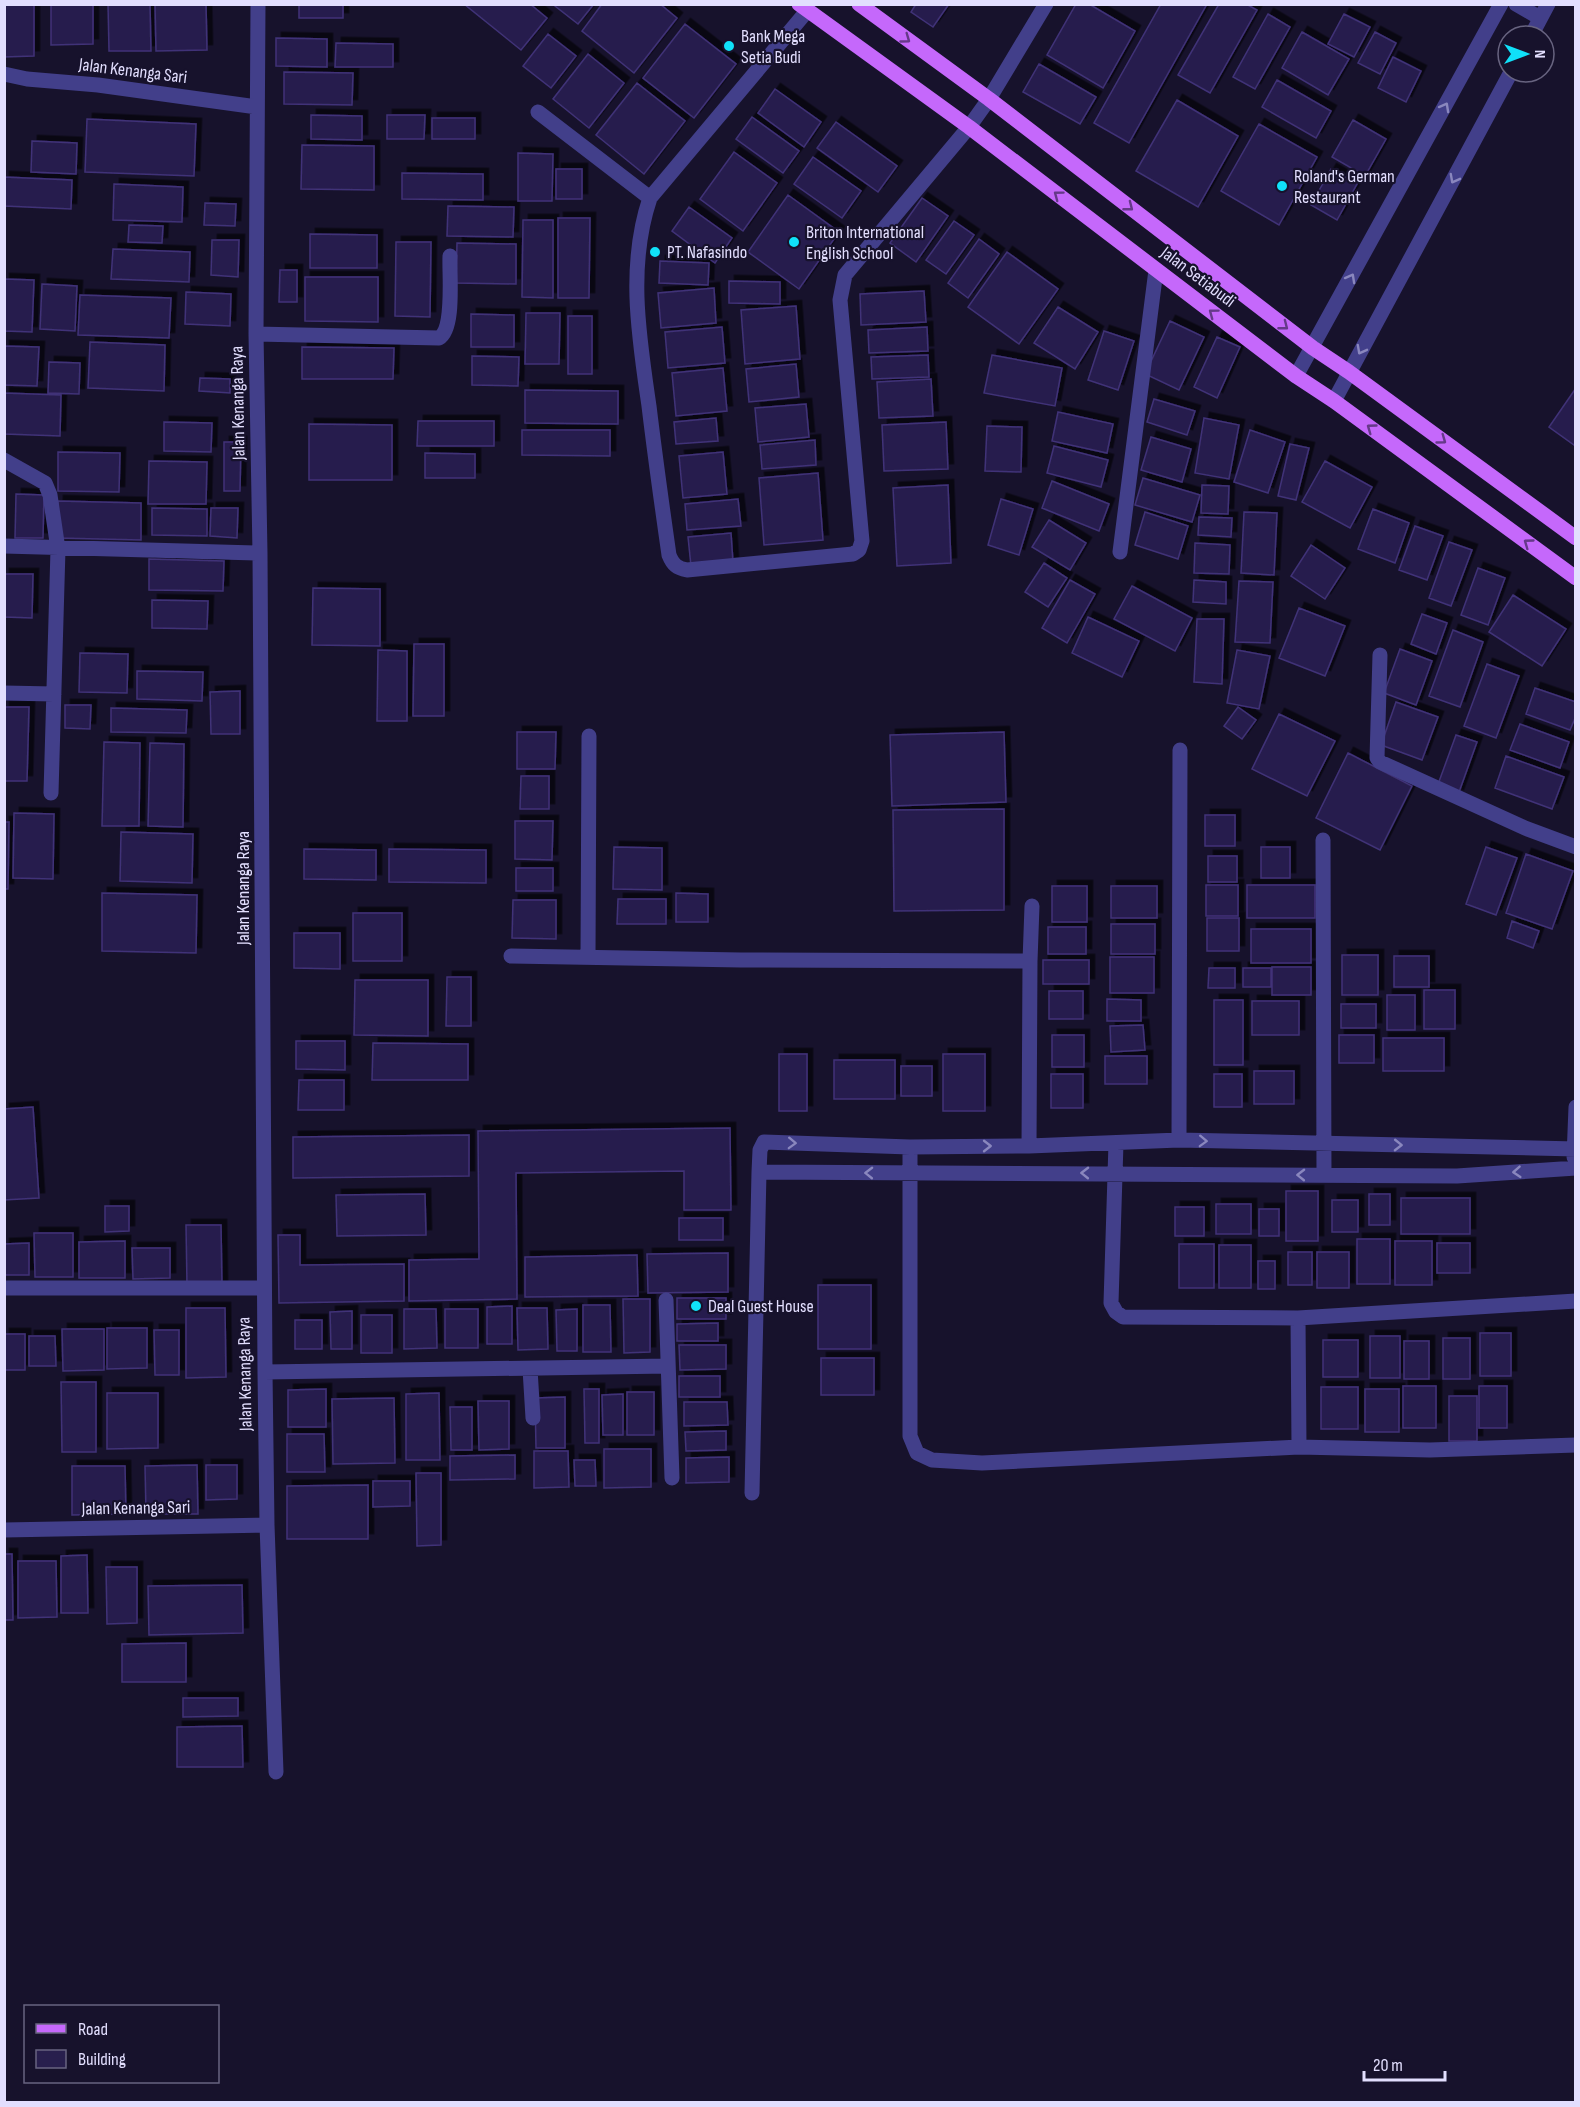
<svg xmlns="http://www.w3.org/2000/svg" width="1580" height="2107" viewBox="0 0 1580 2107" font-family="'Sofia Sans Condensed',sans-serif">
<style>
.building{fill:#281f4d;stroke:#403278;stroke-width:1.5;filter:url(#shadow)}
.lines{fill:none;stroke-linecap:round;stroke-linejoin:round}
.street{stroke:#423f8a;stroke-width:15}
.primary{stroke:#c568fb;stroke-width:15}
.oneway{stroke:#653989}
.oneway2{stroke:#8a87be}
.poi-dot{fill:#10e1f9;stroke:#17122c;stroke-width:2}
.labels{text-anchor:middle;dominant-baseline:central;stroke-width:4.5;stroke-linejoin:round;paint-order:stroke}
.poi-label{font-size:18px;fill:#e2defe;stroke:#17122c;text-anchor:start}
.street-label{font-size:18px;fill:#e2defe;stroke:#17122c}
</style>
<defs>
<filter id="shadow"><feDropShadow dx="5.5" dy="-5.5" stdDeviation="0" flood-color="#0009"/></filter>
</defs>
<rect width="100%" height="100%" fill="#17122c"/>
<path class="building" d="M4 4H34V56L4 57Z
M51 4H93V44L51 45Z
M108 4H150L151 51H109Z
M155 4H206L207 50 156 51Z
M299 4H343V18H299Z
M464 4H530L547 18 521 50Z
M556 4H594L578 24 555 6Z
M602 4H660L677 18 634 73 582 31Z
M916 4H949L933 27 911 12Z
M1076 4H1089L1135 31 1103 88 1047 55Z
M1161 4H1207L1129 143 1094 123Z
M1219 4H1246L1257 10 1210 93 1178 75Z
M1268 14 1290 27 1255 89 1233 77Z
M1344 14 1370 27 1354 57 1328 44Z
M685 24 736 64 694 118 643 78Z
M1302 32 1349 59 1328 95 1282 68Z
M1375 32 1396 43 1380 74 1358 63Z
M548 34 576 56 551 88 523 66Z
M276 38 327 39V67L276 66Z
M336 43 393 44V67H335Z
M588 54 624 83 589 128 553 99Z
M1393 57 1421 71 1406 102 1378 88Z
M1039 64 1096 97 1080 124 1023 92Z
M284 72 353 73 352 105 284 104Z
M1277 80 1331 111 1316 138 1262 107Z
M637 83 685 121 644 174 596 135Z
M775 89 821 122 804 147 758 113Z
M1177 100 1238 136 1198 207 1136 171Z
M311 115 362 116V140L311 139Z
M387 115H425L424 139H387Z
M752 117 799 151 783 173 736 139Z
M432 118H475V139H432Z
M87 119 196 124 194 176 85 172Z
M1353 120 1386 139 1365 176 1332 157Z
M836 122 897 166 878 192 817 148Z
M1259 124 1317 157 1279 225 1221 191Z
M32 141 77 143 76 174 31 172Z
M302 145 374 146V190L301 189Z
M734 152 777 183 743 231 700 199Z
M518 153 553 154 552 201H518Z
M813 157 861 191 842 218 794 184Z
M556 169H582V199H556Z
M1331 169 1357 184 1337 220 1311 205Z
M402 173 483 174V200L402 199Z
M4 177 72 180 71 209 4 206Z
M114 184 183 187 182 222 113 220Z
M788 195 839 232 799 289 748 252Z
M922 198 948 216 916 262 890 243Z
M205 203 236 204 235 226 204 225Z
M448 206 514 207 513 237 447 236Z
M689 207 732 238 715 263 672 231Z
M558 218H590L589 298H558Z
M523 220H553V298L522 297Z
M954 221 974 235 946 274 926 260Z
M129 225 163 226 162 243 128 242Z
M310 234 377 235V268H310Z
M979 239 999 254 968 298 948 283Z
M212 240H239L238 277 211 275Z
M396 242H431L430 317 395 316Z
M457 243 516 244V284L456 283Z
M113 249 190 252 189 282 111 279Z
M1007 252 1058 289 1019 344 968 307Z
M660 261 709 263 708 285 659 283Z
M280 270H297V302H279Z
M305 277H378V322L305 321Z
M4 279 34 280 32 332 4 331Z
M729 281 780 282V304L729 303Z
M42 284 77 286 75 331 40 329Z
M714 288 716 323 661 328 658 293Z
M924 291 926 322 861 325 860 294Z
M186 292 231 294 230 326 185 324Z
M80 295 171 298 169 338 78 335Z
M796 306 800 359 745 364 741 310Z
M1058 307 1098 332 1075 369 1034 343Z
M526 313H560L559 364H525Z
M471 314 514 315V347H471Z
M568 316H592V374H568Z
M1170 321 1204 337 1179 390 1145 374Z
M722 327 725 363 668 368 665 332Z
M927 327 928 351 869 353 868 330Z
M1104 331 1134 341 1118 390 1088 380Z
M1217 337 1240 347 1217 398 1194 387Z
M90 342 165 345 164 391 88 388Z
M4 346 39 347 37 386 4 385Z
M302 347 394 348 393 379H302Z
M928 355 929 377 872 379 871 357Z
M992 355 1062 368 1055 406 984 393Z
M472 356 519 357 518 386 472 385Z
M49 362 80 363 79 394 48 393Z
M796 364 799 397 749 402 746 369Z
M723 368 727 411 676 416 672 373Z
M200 378 230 379V393L199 391Z
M931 379 933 416 879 418 877 382Z
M1576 388V443L1574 445 1549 427Z
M525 390 618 391V424L525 423Z
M4 393 61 395 60 436 4 434Z
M1154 399 1195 411 1187 435 1147 422Z
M806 404 809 437 758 442 755 408Z
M1058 412 1113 424 1107 453 1052 441Z
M716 418 718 441 676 444 674 422Z
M1204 418 1239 425 1229 479 1195 473Z
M418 421H494V446H417Z
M164 422 212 423 211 452 164 451Z
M946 422 948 469 884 471 882 425Z
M309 424 392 425V480H309Z
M987 426 1022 427 1021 472 985 471Z
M522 430H610V456L522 455Z
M1250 430 1285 442 1268 493 1234 482Z
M1151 437 1191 449 1182 482 1141 470Z
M815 440 816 465 762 469 760 445Z
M224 442H241L240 491H224Z
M1290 444 1309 448 1296 500 1278 496Z
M1054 446 1108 460 1101 487 1047 473Z
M58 452 120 453 119 492 58 491Z
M723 452 727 494 683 498 679 456Z
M425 453 475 454V478H425Z
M149 461 207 462 206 504H148Z
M1325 461 1372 487 1350 528 1302 502Z
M818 473 823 540 764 545 759 478Z
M1143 478 1200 495 1192 522 1135 505Z
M1052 481 1109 504 1099 531 1042 508Z
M948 485 951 563 897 566 893 488Z
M1202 485 1229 486 1228 514 1201 513Z
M16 494 44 495 43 538H15Z
M738 499 741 526 687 530 685 504Z
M1001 499 1033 509 1019 555 988 545Z
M58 501 141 503V540L57 538Z
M152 508 207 509V536L152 535Z
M211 508H238L237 538 210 536Z
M1373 509 1409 523 1395 563 1358 549Z
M1145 512 1188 526 1178 559 1135 545Z
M1244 512 1277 513 1274 575 1241 573Z
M1199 517 1232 518 1231 537 1198 535Z
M1049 520 1086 543 1070 570 1032 547Z
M1415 526 1443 536 1427 580 1399 570Z
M731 533 733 562 691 566 688 537Z
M1449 542 1472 550 1451 606 1429 598Z
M1195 543 1230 545 1229 574 1194 573Z
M1311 545 1345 568 1325 599 1291 576Z
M149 559 224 561 223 591 149 590Z
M1044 563 1067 578 1048 607 1025 592Z
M1478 568 1505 578 1488 625 1461 615Z
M4 574H33L32 618 4 617Z
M1070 580 1095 594 1067 643 1042 628Z
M1194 580 1226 582V604L1193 602Z
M1239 581 1273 582 1270 643 1235 642Z
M1132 586 1192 618 1175 651 1114 619Z
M313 588 380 589V646L312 645Z
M1513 595 1566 629 1542 666 1489 632Z
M152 600 208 601 207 629 152 628Z
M1299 608 1345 626 1325 676 1279 658Z
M1422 614 1447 623 1436 654 1411 644Z
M1088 617 1139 641 1122 677 1072 653Z
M1197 619H1224L1222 684 1194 682Z
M1453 630 1483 642 1460 707 1429 696Z
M414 644H444V716H413Z
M1400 649 1432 661 1416 705 1384 693Z
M378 650 407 651V721H377Z
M1237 650 1270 656 1259 709 1227 703Z
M80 653 128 654 127 693 79 692Z
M1487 664 1519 676 1496 738 1464 726Z
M137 671 203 672 202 701 137 699Z
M1535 688 1576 702V716L1570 730 1526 714Z
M240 691V734H211L210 692Z
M1396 702 1438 717 1422 760 1381 745Z
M65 705H91L90 729 65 728Z
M4 707H29L27 781H4Z
M1238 707 1256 720 1242 739 1224 726Z
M111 708 187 710 186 733 111 732Z
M1279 714 1335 741 1307 796 1252 769Z
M1520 724 1569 742 1560 768 1510 750Z
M517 732H556L555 769H517Z
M1004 732 1006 802 892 806 890 735Z
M1456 735 1477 742 1458 795 1437 787Z
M104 742 140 743 139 826H102Z
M150 743 184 744 183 827 148 826Z
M1348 753 1412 786 1380 850 1316 818Z
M1506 756 1564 777 1552 809 1495 788Z
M521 776H549V809H520Z
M1004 809V910L894 911 893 810Z
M14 813 54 814 53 879 13 878Z
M1205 815H1235V846H1205Z
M515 821H553L552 860 515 859Z
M4 822H9L8 889H4Z
M121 832 193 834 192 883 120 881Z
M614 847 662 848V890L613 889Z
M1261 847H1290V878H1261Z
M1486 847 1517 858 1496 915 1466 904Z
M304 849 376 850V880L304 879Z
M389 849 486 850V883L389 882Z
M1526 854 1573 871 1552 929 1506 913Z
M1208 856H1237V882H1208Z
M516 868H553V891H516Z
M1206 885H1238V916H1206Z
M1247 885H1315V918H1247Z
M1052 886H1087V922H1052Z
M1111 886H1157V918H1111Z
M102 893 197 895 196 953 102 951Z
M676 893 708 894V922H676Z
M618 899H666V924H617Z
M513 900H556V939L512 938Z
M353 913H402V961H353Z
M1207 918H1239V951H1207Z
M1512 921 1539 931 1533 948 1507 938Z
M1111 924H1155V954H1111Z
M1048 927H1086V954H1048Z
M1251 929H1311V963H1251Z
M294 933H340V969L294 968Z
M1342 955H1378V995H1342Z
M1394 956H1429V987H1394Z
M1110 957H1154V993H1110Z
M1043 960H1089V984H1043Z
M1272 967H1311V995H1272Z
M1209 968H1235V988H1208Z
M1243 968H1271V987H1243Z
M447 977H471V1026H446Z
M355 980H428V1036L354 1035Z
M1424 990H1455V1029H1424Z
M1049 991H1083V1019H1049Z
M1387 995H1415V1030H1387Z
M1107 999 1141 1000V1021H1107Z
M1214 1000H1243V1065H1214Z
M1252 1001H1299V1035H1252Z
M1341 1004H1376V1028H1341Z
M1143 1025 1145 1050 1111 1052 1110 1026Z
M1052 1035H1084V1067H1052Z
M1339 1035H1374V1063H1339Z
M1383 1038H1444V1071H1383Z
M296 1041H345V1070L296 1069Z
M373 1043 468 1044V1080H372Z
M779 1054H807V1111H779Z
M943 1054H985V1111H943Z
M1105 1056H1147V1084H1105Z
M834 1060H895V1099H834Z
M901 1066H932V1096H901Z
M1254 1071H1294V1104H1254Z
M1051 1074H1083V1108H1051Z
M1214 1074H1242V1107H1214Z
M299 1080H344V1110H298Z
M33 1107 39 1198 4 1200V1109Z
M730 1128 731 1210H684V1171L516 1173 517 1299 409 1301V1260L479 1259 478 1131Z
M469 1135V1176L293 1178V1137Z
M1286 1191H1318V1241H1286Z
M425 1194 426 1235 337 1236 336 1195Z
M1369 1194H1390V1225H1369Z
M1401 1198H1470V1234H1401Z
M1332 1200H1358V1232H1332Z
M1216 1204H1251V1234H1216Z
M105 1206H129V1231L105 1232Z
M1175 1207H1204V1236H1175Z
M1259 1209H1279V1236H1259Z
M679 1218H723V1240H679Z
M186 1225H221L222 1286H187Z
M34 1233H73V1277H35Z
M278 1235H300V1265L404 1264V1301L279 1303Z
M1357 1239H1390V1284H1357Z
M125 1241V1278H79V1242Z
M1395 1241H1432V1285H1395Z
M29 1243V1275H4V1244Z
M1437 1243H1470V1273H1437Z
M1179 1244H1214V1288H1179Z
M1219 1245H1251V1288H1219Z
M132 1248H170V1278L133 1279Z
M1288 1252H1312V1285H1288Z
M1317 1252H1349V1288H1317Z
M728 1253V1292L648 1293 647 1254Z
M637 1255 638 1296 525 1297V1257Z
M1258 1261H1275V1289H1258Z
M818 1285H871V1349H818Z
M677 1298H726V1319H677Z
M623 1299H650V1352L624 1353Z
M583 1305H610L611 1352H583Z
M512 1306V1344H487V1307Z
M186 1308H225L226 1377 186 1378Z
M517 1308H547L548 1349 518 1350Z
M404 1309H436L437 1348 404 1349Z
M445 1309H478V1348H445Z
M577 1309V1351H557L556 1310Z
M352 1311V1349H331L330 1312Z
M361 1315H392V1353H361Z
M295 1320H322V1349H295Z
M718 1323V1341H677V1324Z
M107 1328H147V1368L107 1369Z
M62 1329H104V1370L63 1371Z
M154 1330H179V1375H155Z
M1480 1333H1511V1376H1480Z
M4 1334H25V1370H4Z
M29 1336H55L56 1366H29Z
M1370 1336H1400V1378H1370Z
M1443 1338H1470V1379H1443Z
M1323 1340H1358V1377H1323Z
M1404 1341H1429V1379H1404Z
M679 1345H726V1369L680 1370Z
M821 1358H874V1395H821Z
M679 1376H720V1397H679Z
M61 1382H96V1452H62Z
M1403 1386H1436V1428H1403Z
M1479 1386H1507V1428H1479Z
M1321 1387H1358V1429H1321Z
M326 1389V1427H288V1390Z
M584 1389H599V1443H585Z
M1365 1389H1399V1432H1365Z
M627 1392H654V1435H627Z
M107 1393H158V1448L107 1449Z
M439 1393 440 1460H406V1394Z
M623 1394V1435H603L602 1395Z
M1449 1396H1477V1441H1449Z
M565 1397V1448H536L535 1398Z
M394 1398 395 1463 333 1464 332 1399Z
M478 1401H509V1449L479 1450Z
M684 1402H727L728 1425 684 1426Z
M450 1407H472V1450H451Z
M726 1431V1450L686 1451 685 1432Z
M287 1434H324L325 1472H287Z
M604 1449H651V1487L604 1488Z
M534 1451H568L569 1487 534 1488Z
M515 1455V1479L450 1480V1456Z
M729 1457V1482L686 1483V1458Z
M574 1460H595L596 1486H575Z
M197 1465 198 1514H146L145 1466Z
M206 1465H237V1499L206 1500Z
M72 1466H125L126 1514 72 1515Z
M416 1473H441V1545L417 1546Z
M373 1481H410V1506L373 1507Z
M368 1485V1539H287V1486Z
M4 1554H12L13 1620H4Z
M87 1555 88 1613H61V1556Z
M18 1561H56L57 1617 18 1618Z
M106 1567H137V1623L107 1624Z
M242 1585 243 1633 149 1635 148 1586Z
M186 1643V1682H122V1644Z
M183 1698H238V1716L183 1717Z
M242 1726 243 1767H177V1727Z"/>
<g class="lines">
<path class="street" d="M258 4 256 334 260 553 265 1372 267 1525 276 1772
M1516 4 1540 18
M807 11 650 198C627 266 639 337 649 406 655 456 662 506 669 555 673 565 677 568 687 570L853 554 859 550 862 541 840 300 845 275 969 127 989 99 1046 4
M1531 36 1548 4
M4 74 27 79 98 85 257 107
M538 112 650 198
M256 334 439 338C455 329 449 274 450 256
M1296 376 1501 4
M1334 401 1511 72
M4 460 45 483 50 495 58 549 51 793
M4 546 260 553
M1120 552 1156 270
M1380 655 1377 758 1380 762 1525 828 1576 847
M4 693 54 694
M1323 840 1324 1175
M511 956 741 960 1030 961
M588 957 589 736
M1179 1140 1180 750
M1116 1143 1111 1303 1116 1312 1123 1317 1298 1318 1576 1301
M1029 1146 1030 961 1032 906
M910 1147V1436L917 1453 932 1460 982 1463 1299 1447
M1574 1157 1576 1107
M759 1172 1457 1176 1576 1168
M4 1288H264
M666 1300 672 1478
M1298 1318 1299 1447 1430 1450 1576 1445
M530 1369 533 1418
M265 1372 668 1366
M752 1493 759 1172 760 1150 764 1142 910 1147 1029 1146 1179 1140 1576 1149
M4 1530 267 1525"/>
<path class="primary" d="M799 4 969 127 1296 376 1334 401 1576 578
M859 4 989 99 1313 348 1349 372 1576 538"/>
</g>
<defs><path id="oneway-chevron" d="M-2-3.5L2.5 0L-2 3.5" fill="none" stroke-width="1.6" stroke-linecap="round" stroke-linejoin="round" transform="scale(1.5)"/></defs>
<g class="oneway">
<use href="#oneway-chevron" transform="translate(906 39) rotate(36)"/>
<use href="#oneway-chevron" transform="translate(1058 195) rotate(-143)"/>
<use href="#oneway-chevron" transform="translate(1129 207) rotate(38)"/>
<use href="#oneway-chevron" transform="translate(1213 313) rotate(-143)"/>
<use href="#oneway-chevron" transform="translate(1284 326) rotate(38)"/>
<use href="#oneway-chevron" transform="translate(1371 428) rotate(-144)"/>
<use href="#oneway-chevron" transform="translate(1442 440) rotate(36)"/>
<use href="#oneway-chevron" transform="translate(1528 543) rotate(-144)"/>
</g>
<g class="oneway2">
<use href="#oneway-chevron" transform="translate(1445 107) rotate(-61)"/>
<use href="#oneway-chevron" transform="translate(1454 179) rotate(118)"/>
<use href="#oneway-chevron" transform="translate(1351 278) rotate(-61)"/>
<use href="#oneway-chevron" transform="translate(1361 350) rotate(118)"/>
<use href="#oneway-chevron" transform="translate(1203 1141) rotate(2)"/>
<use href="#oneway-chevron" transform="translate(792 1143) rotate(2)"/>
<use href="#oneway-chevron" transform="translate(1398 1145) rotate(1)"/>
<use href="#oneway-chevron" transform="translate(987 1146)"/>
<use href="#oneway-chevron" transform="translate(1517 1172) rotate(176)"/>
<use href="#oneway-chevron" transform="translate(869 1173) rotate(-179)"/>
<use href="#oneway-chevron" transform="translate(1085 1173) rotate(-179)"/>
<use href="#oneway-chevron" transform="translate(1301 1175) rotate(-179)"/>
</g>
<g class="poi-dot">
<circle cx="729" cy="46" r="6"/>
<circle cx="1282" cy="186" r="6"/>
<circle cx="794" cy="242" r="6"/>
<circle cx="655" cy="252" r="6"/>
<circle cx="696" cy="1306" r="6"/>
</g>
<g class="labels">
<g class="poi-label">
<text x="741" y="36">Bank Mega<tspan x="741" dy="21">Setia Budi</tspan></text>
<text x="1294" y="176">Roland's German<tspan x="1294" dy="21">Restaurant</tspan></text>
<text x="806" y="232">Briton International<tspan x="806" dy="21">English School</tspan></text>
<text x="667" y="252">PT. Nafasindo</text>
<text x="708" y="1306">Deal Guest House</text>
</g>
<g class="street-label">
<text transform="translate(133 71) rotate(7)">Jalan Kenanga Sari</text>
<text transform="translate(1198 277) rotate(37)">Jalan Setiabudi</text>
<text transform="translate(238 403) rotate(-91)">Jalan Kenanga Raya</text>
<text transform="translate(243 888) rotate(-90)">Jalan Kenanga Raya</text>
<text transform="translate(245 1374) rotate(-91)">Jalan Kenanga Raya</text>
<text transform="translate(136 1508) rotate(-1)">Jalan Kenanga Sari</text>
</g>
</g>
<rect width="1580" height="2107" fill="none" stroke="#e2defe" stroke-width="12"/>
<rect x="24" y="2005" width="195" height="78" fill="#17122c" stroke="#686480" stroke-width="1.5"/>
<rect x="36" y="2024" width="30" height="9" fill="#c568fb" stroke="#686480" stroke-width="1.5"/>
<text x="78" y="2035" font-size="18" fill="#e2defe">Road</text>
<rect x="36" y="2050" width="30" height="18" fill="#281f4d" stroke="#686480" stroke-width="1.5"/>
<text x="78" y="2065" font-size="18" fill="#e2defe">Building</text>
<g transform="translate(1526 54) rotate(90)"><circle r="28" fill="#17122c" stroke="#686480" stroke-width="1.5"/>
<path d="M0-4.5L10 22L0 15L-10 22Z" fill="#10e1f9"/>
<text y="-9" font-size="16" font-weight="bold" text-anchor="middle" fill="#e2defe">N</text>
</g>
<path d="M1364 2071v9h81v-9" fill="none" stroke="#e2defe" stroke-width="3"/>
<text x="1373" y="2071" font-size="18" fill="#e2defe" stroke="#17122c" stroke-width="4.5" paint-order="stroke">20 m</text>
</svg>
